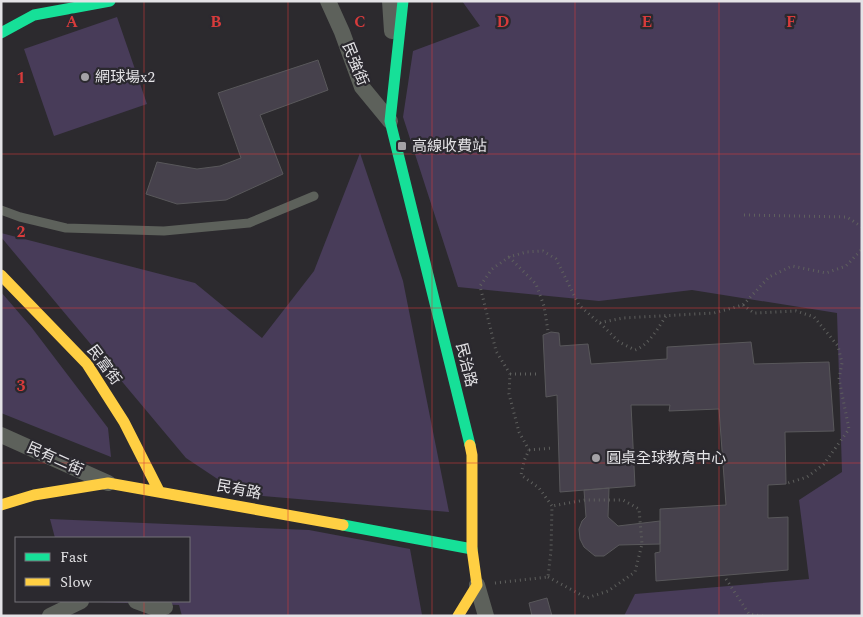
<svg xmlns="http://www.w3.org/2000/svg" width="863" height="617" viewBox="0 0 863 617" font-family="Spectral,'Noto Sans TC',serif">
<style>
.green{fill:#483c59}
.building{fill:#46414c;stroke:#59585b}
.lines{fill:none;stroke-linecap:round;stroke-linejoin:round}
.path{stroke:#5f605e;stroke-width:3;stroke-dasharray:1 4;stroke-linecap:butt}
.lane{stroke:#5d615b;stroke-width:9}
.street{stroke:#5d615b;stroke-width:16}
.fast{stroke:#16e098;stroke-width:11}
.slow{stroke:#ffcf43;stroke-width:11}
.grid{fill:none;stroke:#d73b3b;stroke-width:1;stroke-opacity:0.55}
.poi-dot{fill:#a4a2a6;stroke:#2b292f;stroke-width:2}
.labels{text-anchor:middle;dominant-baseline:central;stroke-width:4.5;stroke-linejoin:round;paint-order:stroke}
.street-label{font-size:15px;fill:#e4e3e6;stroke:#2b292f}
.poi-label{font-size:15px;fill:#e4e3e6;stroke:#2b292f;text-anchor:start}
.grid-label{font-size:16px;text-anchor:middle;font-weight:bold;fill:#d73b3b;stroke:#2b292f;stroke-width:4.5;stroke-linejoin:round;paint-order:stroke}
</style>
<rect width="100%" height="100%" fill="#2c2a2e"/>
<path class="green" d="M462 1H862V616H624L635 594 809 579 799 500 842 472 837 313 692 290 599 301 458 287 403 117 413 51 480 26Z
M117 17 147 104 54 136 24 49Z
M360 153 403 281 449 512 240 494 186 458 1 237V233L195 283 262 338 314 271Z
M1 292 32 328 108 428 111 457 1 413Z
M50 519 309 530 410 549 422 615 182 616 179 605 72 601H189V538H55Z"/>
<path class="building" d="M318 60 328 90 260 115 283 174 226 200 177 204 146 194 157 162 197 169 220 166 241 158 218 93Z
M551 332 559 333 560 346 588 344 591 364 667 359V347L751 342 754 364 829 362 834 431 785 432 786 484 768 485V518L788 517V570L656 581 655 553 660 552V509L726 505 719 409 669 411 670 405H631L635 486 560 492 557 395 546 397 543 335Z
M609 488 608 517 618 526 660 521V544L619 545 604 556H595L584 547 580 539 579 529 582 521 586 517 584 490Z
M547 598 552 616H532L529 603Z"/>
<g class="lines">
<path class="path" d="M744 215 847 217 862 227
M509 257 536 284 544 306 548 331
M743 305 754 313 796 311 814 317 838 346 842 363 839 379 849 429 824 464 807 477 788 483
M600 323 619 342 635 350C649 345 658 328 666 316
M510 374H537
M529 450 553 448
M548 577 587 598 608 591 635 572 642 544 639 509 623 500H585L552 506
M726 579 749 614 763 616
M495 583 548 577 551 551 552 506 539 488 521 475 524 461 529 450 519 432 509 394 510 374 496 351 480 286 492 269 509 257 526 252 543 251 556 259 579 305 599 323 623 318 714 313 743 305 769 277 792 266 826 273 846 266 862 249"/>
<path class="lane" d="M1 210 20 217 66 228 164 231 249 223 314 196"/>
<path class="street" d="M328 1 342 32 362 87 390 121
M390 1 392 31
M1 435 108 483
M477 585 486 616
M136 601 155 608 165 607
M50 616 81 601"/>
<path class="fast" d="M403 1 390 121 470 445
M1 33 34 15 110 1
M343 525 472 549"/>
<path class="slow" d="M1 275 87 364 124 422 159 491
M1 505 34 495 108 483 343 525
M458 616 477 585 472 549V455L470 445"/>
</g>
<path class="grid" d="M144 1V538M288 1V616M432 1V616M575 1V616M719 1V616M1 154H862M1 308H862M1 463H862M144 601V616"/>
<g class="poi-dot">
<circle cx="85" cy="77" r="5"/>
<rect x="397" y="141" width="10" height="10" rx="2.5"/>
<circle cx="596" cy="458" r="5"/>
</g>
<g class="labels">
<g class="street-label">
<text transform="translate(355 64) rotate(68)">民強街</text>
<text transform="translate(104 365) rotate(53)">民富街</text>
<text transform="translate(466 365) rotate(76)">民治路</text>
<text transform="translate(55 459) rotate(24)">民有二街</text>
<text transform="translate(239 490) rotate(11)">民有路</text>
</g>
<g class="poi-label">
<text x="95" y="77">網球場x2</text>
<text x="412" y="146">高線收費站</text>
<text x="606" y="458">圓桌全球教育中心</text>
</g>
</g>
<g class="grid-label">
<text x="72" y="27">A</text>
<text x="216" y="27">B</text>
<text x="360" y="27">C</text>
<text x="503" y="27">D</text>
<text x="647" y="27">E</text>
<text x="791" y="27">F</text>
<text x="21" y="83">1</text>
<text x="21" y="237">2</text>
<text x="21" y="391">3</text>
</g>
<rect width="863" height="617" fill="none" stroke="#e4e3e6" stroke-width="5"/>
<rect x="15" y="537" width="175" height="65" fill="#2b292f" stroke="#757378"/>
<rect x="25" y="553" width="25" height="8" fill="#16e098" stroke="#757378"/>
<text x="60" y="562" font-size="15" fill="#e4e3e6">Fast</text>
<rect x="25" y="578" width="25" height="8" fill="#ffcf43" stroke="#757378"/>
<text x="60" y="587" font-size="15" fill="#e4e3e6">Slow</text>
</svg>
